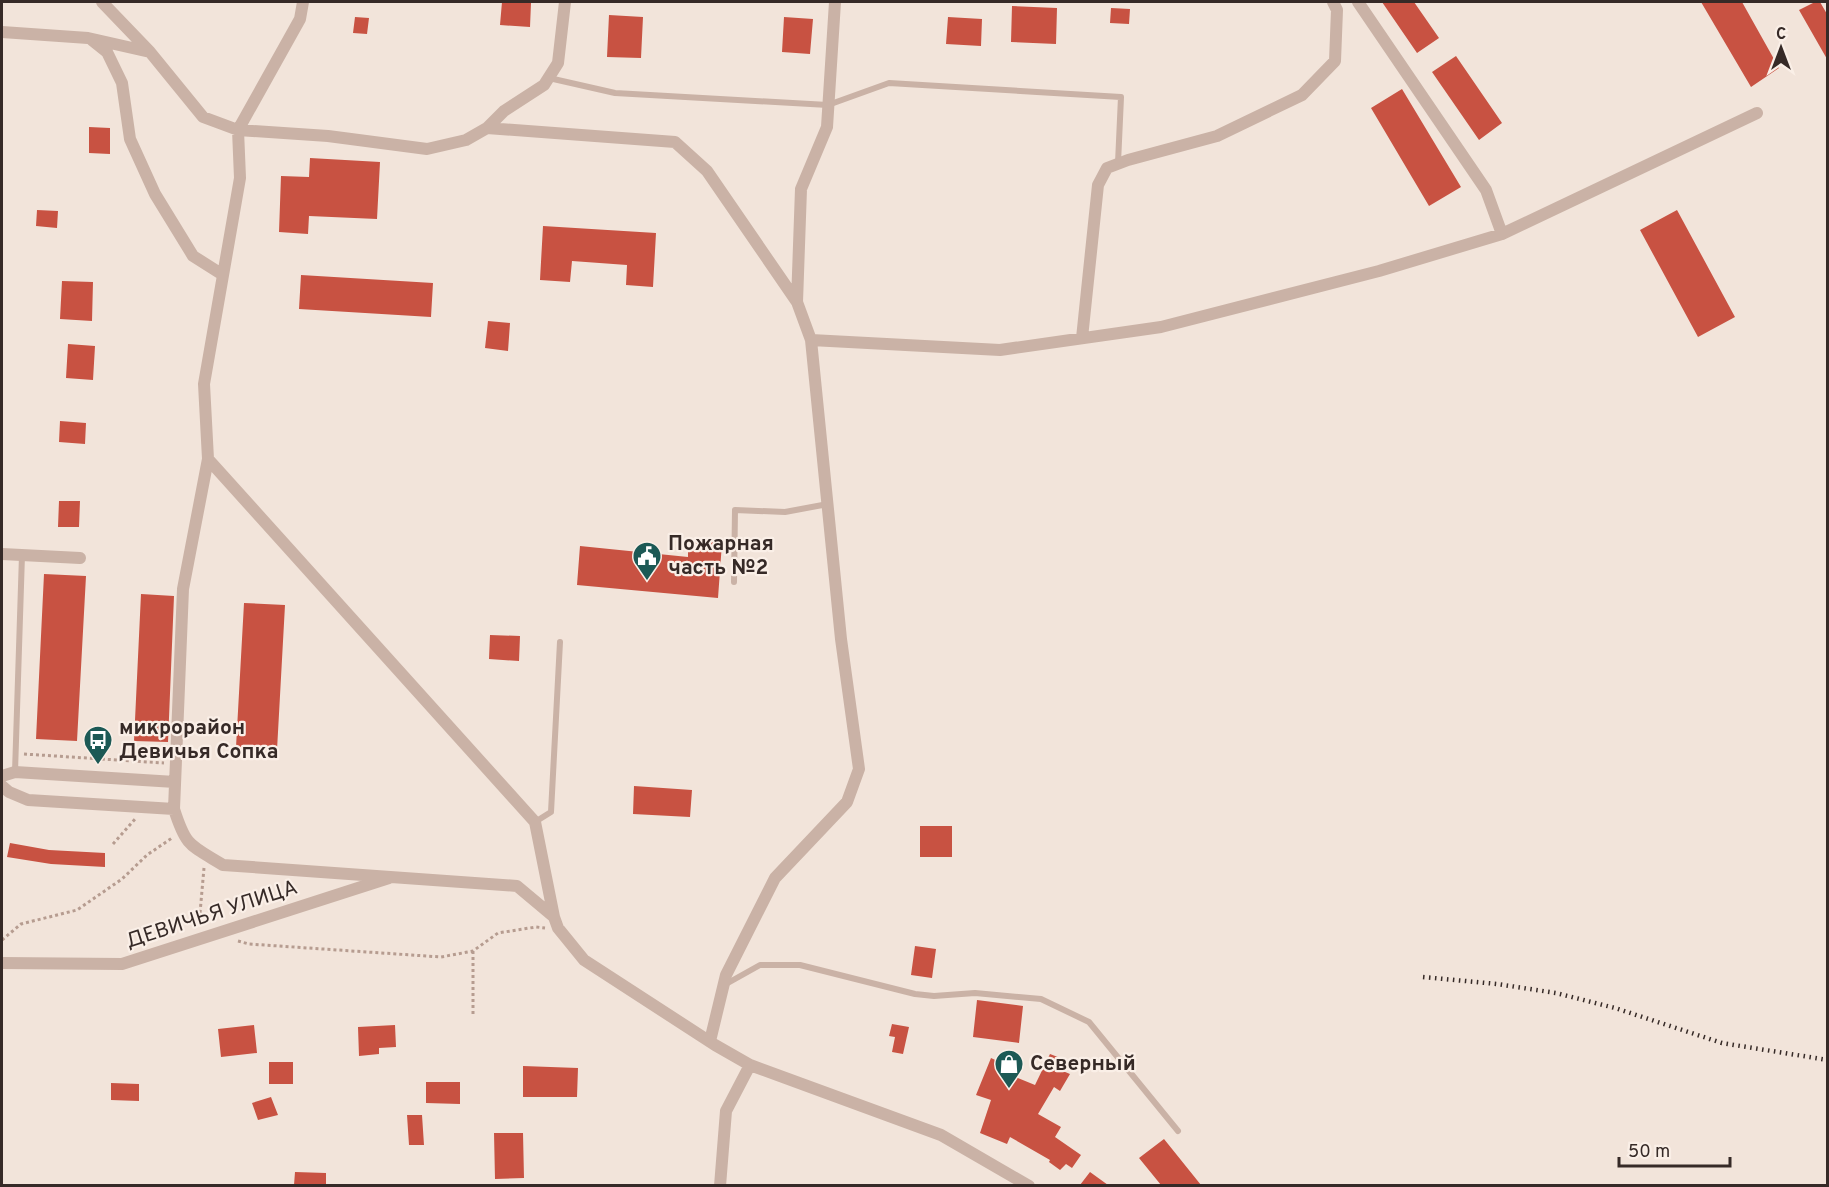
<svg xmlns="http://www.w3.org/2000/svg" width="1829" height="1187" viewBox="0 0 1829 1187" font-family="Overpass,sans-serif">
<style>
.building{fill:#c85242}
.lines{fill:none;stroke-linecap:round;stroke-linejoin:round}
.path{stroke:#b69c90;stroke-width:3;stroke-dasharray:3 3;stroke-linecap:butt}
.lane{stroke:#cab2a6;stroke-width:6}
.street{stroke:#cab2a6;stroke-width:12}
.rail{stroke:#362a27;stroke-width:4.5;stroke-dasharray:1.5 4.5;stroke-linecap:butt}
.labels{text-anchor:middle;dominant-baseline:central;stroke-width:4.5;stroke-linejoin:round;paint-order:stroke}
.poi-label{font-size:21px;font-weight:bold;fill:#362a27;stroke:#faefe7;text-anchor:start}
.street-label{font-size:21px;fill:#362a27;stroke:#faefe7}
</style>
<rect width="100%" height="100%" fill="#f2e4da"/>
<path class="building" d="M502 2 531 3 530 27 500 25Z
M1382 2H1414L1439 38 1417 53Z
M1701 2H1742L1779 68 1751 87Z
M1815 2H1820L1827 14V59L1799 10Z
M1012 6 1057 8 1056 44 1011 42Z
M1111 8 1130 9 1129 24 1110 23Z
M609 15 643 17 641 58 607 57Z
M355 17 369 18 367 34 353 33Z
M784 17 813 19 810 54 782 52Z
M948 17 982 19 981 46 946 44Z
M1456 56 1502 123 1479 140 1432 72Z
M1402 89 1461 187 1429 206 1371 108Z
M89 127 110 128V154L89 153Z
M310 158 380 162 377 219 309 216 308 234 279 232 281 176 309 177Z
M37 210 58 211 57 228 36 226Z
M1677 210 1735 317 1698 337 1640 230Z
M543 226 656 233 653 287 626 285 627 265 572 261 570 282 540 280Z
M301 275 433 283 431 317 299 309Z
M62 281 93 282 92 321 60 319Z
M488 321 510 323 508 351 485 348Z
M68 344 95 346 93 380 66 378Z
M60 421 86 423 85 444 59 442Z
M59 501H80L79 527H58Z
M688 540 722 543 718 598 577 585 580 546 688 557Z
M44 574 86 576 77 741 36 739Z
M141 594 174 596 168 742 134 741Z
M244 603 285 605 277 750 236 747Z
M490 635 520 636 519 661 489 659Z
M634 786 692 790 690 817 633 814Z
M920 826H952V857H920Z
M10 843 49 850 105 853V867L51 864 7 857Z
M915 946 936 949 932 978 911 975Z
M977 1000 1023 1006 1019 1043 973 1037Z
M892 1024 909 1027 903 1054 892 1052 895 1037 889 1036Z
M254 1025 257 1053 221 1057 218 1029Z
M395 1025 396 1047 379 1048V1054L359 1056 358 1027Z
M1050 1054 1063 1059 1058 1069 1070 1074 1060 1091 1054 1087 1038 1114 1061 1127 1055 1137 1081 1155 1072 1168 1066 1164 1060 1170 1049 1162 1050 1160 1010 1137 1007 1144 980 1133 991 1100 976 1095 991 1058 1004 1064 1001 1071 1035 1085Z
M269 1062H293V1084H269Z
M523 1066 578 1068 577 1097H523Z
M426 1082H460V1104L426 1103Z
M111 1083 139 1084V1101L111 1100Z
M271 1097 278 1115 258 1120 252 1103Z
M407 1115H422L424 1145H409Z
M494 1133H523L524 1178 495 1179Z
M1164 1139 1201 1185H1161L1139 1158Z
M295 1172 326 1173V1185H294Z
M1090 1172 1108 1185H1080Z"/>
<g class="lines">
<path class="path" d="M24 754 164 763
M113 844 136 818
M204 868 200 913 206 923
M2 940 21 924 77 910 122 879 147 855 172 838
M238 941 249 944 441 957 473 951 498 933 536 927 545 928
M473 951V1016"/>
<path class="lane" d="M549 78 615 93 828 105 889 83 1121 97 1118 163
M734 582 735 510 785 512 828 504
M15 772 22 555
M535 822 551 812 560 642
M726 984 760 965H800L915 994 934 996 975 993 1041 999 1089 1022 1178 1131"/>
<path class="street" d="M102 2 150 52
M303 2 300 19 238 130 240 178 204 384 208 459 535 822 554 917 558 928 584 960 715 1045 750 1065 941 1135 1029 1186
M1358 2 1486 190 1502 234
M2 32 88 38 150 52 203 117 238 130 328 136 427 149 466 140 487 128 675 142 707 171 797 302 811 340 841 639 859 769 847 802 775 878 726 975 710 1041
M92 40 107 52 122 83 130 139 155 194 193 256 223 275
M487 128 504 111 544 85 558 63 565 2
M797 302 801 189 827 127 835 2
M1082 338 1098 185 1107 168 1128 160 1217 136 1302 95 1335 61 1337 10 1333 2
M811 340 1000 350 1161 327 1379 271 1502 234 1757 113
M208 459 183 589 174 809C186 847 190 845 223 865L517 886 554 917
M2 554 80 558
M2 776 15 772 175 782
M2 786 9 792 28 800 174 809
M2 963 122 964 389 878
M720 1186 726 1111 750 1065"/>
<path class="rail" d="M1423 977 1497 984 1556 993 1615 1008 1722 1043 1828 1060"/>
</g>
<defs>
<g id="civic-pin" transform="scale(1.5)"><path d="M0 17L-7.5 6A9.5 9.5 0 1 1 7.5 6Z" fill="#1c5955" stroke="#faefe7"/><path d="M-.6-6.5H3V-4.5H.6V-3L4-1V1h2V6H-6V1h2V-1L-.6-3ZM-1.2 2.5V6h2.4V2.5Z" fill="#fff"/></g>
<g id="bus-pin" transform="scale(1.5)"><path d="M0 17L-7.5 6A9.5 9.5 0 1 1 7.5 6Z" fill="#1c5955" stroke="#faefe7"/><path d="M-5-6H5V4H4V6H2V4H-2V6H-4V4H-5ZM-3.5-4V0h7V-4ZM-3.5 1.2v1.5H-2V1.2ZM2 1.2v1.5H3.5V1.2Z" fill="#fff"/></g>
<g id="shop-pin" transform="scale(1.5)"><path d="M0 17L-7.5 6A9.5 9.5 0 1 1 7.5 6Z" fill="#1c5955" stroke="#faefe7"/><path d="M-5-2.5h2.3a2.7 3.5 0 0 1 5.4 0H5L5.5 6h-11ZM-1.5-2.5h3a1.5 2.3 0 0 0-3 0Z" fill="#fff"/></g>
</defs>
<g fill-rule="evenodd">
<use href="#civic-pin" x="647" y="556"/>
<use href="#bus-pin" x="98" y="740"/>
<use href="#shop-pin" x="1009" y="1064"/>
</g>
<g class="labels">
<g class="poi-label">
<text x="668" y="544">Пожарная<tspan x="668" dy="24">часть №2</tspan></text>
<text x="119" y="728">микрорайон<tspan x="119" dy="24">Девичья Сопка</tspan></text>
<text x="1030" y="1064">Северный</text>
</g>
<g class="street-label">
<text transform="translate(212 915) rotate(-18)">ДЕВИЧЬЯ УЛИЦА</text>
</g>
</g>
<rect width="1829" height="1187" fill="none" stroke="#362a27" stroke-width="6"/>
<g transform="translate(1781 48)" stroke="#faefe7" stroke-width="4.5" paint-order="stroke">
<path d="M0-4.5L10 22L0 15L-10 22Z" fill="#362a27"/>
<text y="-9" font-size="16" font-weight="bold" text-anchor="middle" fill="#362a27">С</text>
</g>
<path d="M1619 1157v9h111v-9" fill="none" stroke="#362a27" stroke-width="3"/>
<text x="1628" y="1157" font-size="18" fill="#362a27" stroke="#faefe7" stroke-width="4.5" paint-order="stroke">50 m</text>
</svg>
